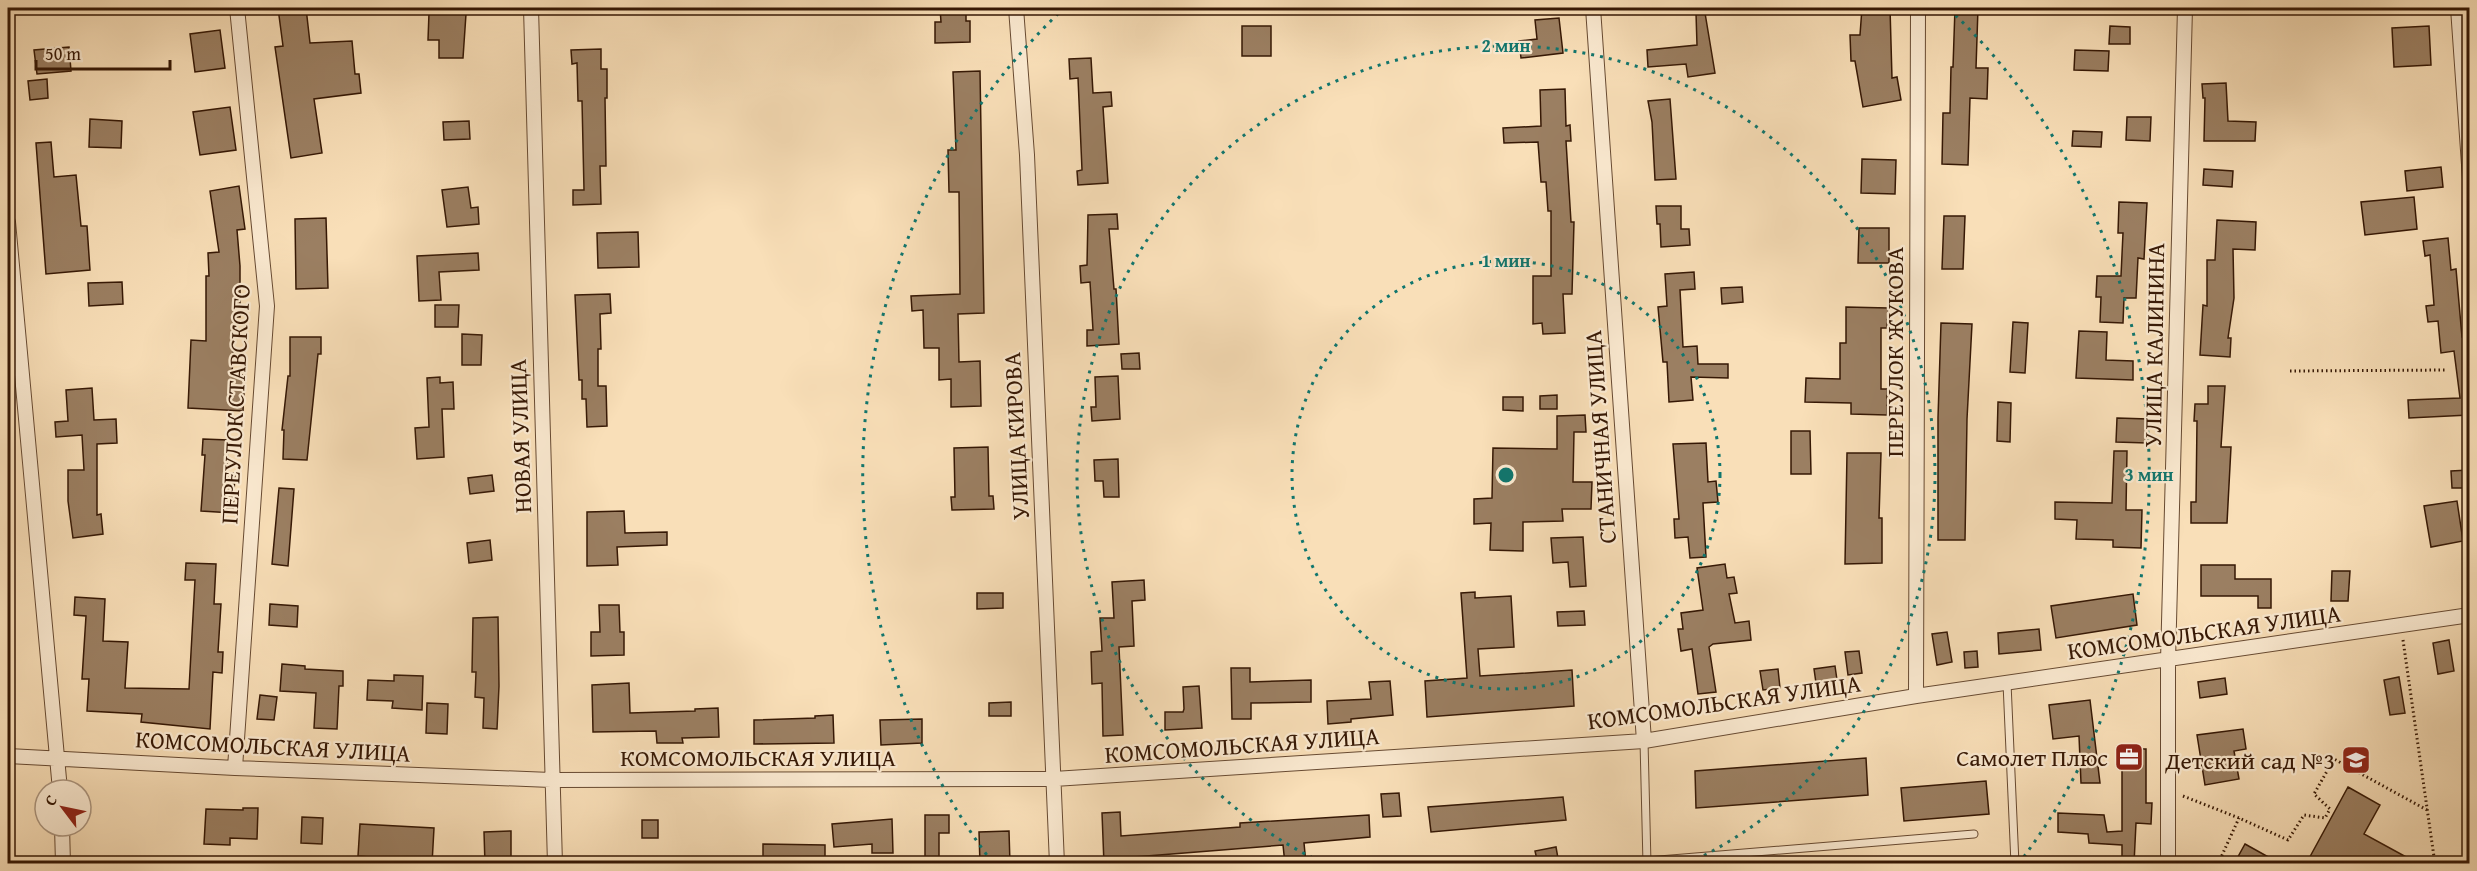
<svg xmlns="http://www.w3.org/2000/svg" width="2477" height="871" viewBox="0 0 2477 871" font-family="'Gentium Book Plus',serif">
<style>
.building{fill:#9b7f62;stroke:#361805;stroke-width:1.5}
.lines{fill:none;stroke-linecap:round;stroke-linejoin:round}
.lane-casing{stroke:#674a32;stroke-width:9}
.street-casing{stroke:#674a32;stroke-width:16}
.path{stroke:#361805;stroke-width:3;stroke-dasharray:1.5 3;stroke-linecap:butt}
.lane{stroke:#fbead1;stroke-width:7}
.street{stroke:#fbead1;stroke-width:14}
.ring{fill:none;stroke:#0f766e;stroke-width:3;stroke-dasharray:3 6}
.labels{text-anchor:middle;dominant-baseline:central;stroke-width:4.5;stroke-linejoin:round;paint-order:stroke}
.street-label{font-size:24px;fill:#361805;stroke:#fbead1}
.poi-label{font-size:24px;fill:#361805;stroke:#fbead1;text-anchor:end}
.centre{fill:#0f766e;stroke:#fbead1;stroke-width:3}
.ring-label{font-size:18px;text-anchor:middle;font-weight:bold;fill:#0f766e;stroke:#fbead1;stroke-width:4.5;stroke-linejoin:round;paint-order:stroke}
</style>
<rect width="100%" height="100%" fill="#f9dfb8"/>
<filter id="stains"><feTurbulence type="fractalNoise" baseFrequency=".00333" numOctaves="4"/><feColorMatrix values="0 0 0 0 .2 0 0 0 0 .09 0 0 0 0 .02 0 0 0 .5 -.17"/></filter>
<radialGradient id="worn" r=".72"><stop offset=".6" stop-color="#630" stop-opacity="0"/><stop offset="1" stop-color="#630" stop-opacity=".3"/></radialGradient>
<path class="building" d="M278 8H306L310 43 352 41 355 74H359L361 93 314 99 322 153 291 158 275 47 283 46Z
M940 8H966V21H970V42L935 43V22H941Z
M1862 8H1890L1892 78 1897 77 1901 100 1863 107 1855 61H1851L1850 35H1860Z
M1955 8H1978L1976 68H1988L1987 99 1970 98 1968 165 1942 164 1943 113H1950L1951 67H1953Z
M429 13 466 14 463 58H439V40H428Z
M1696 13H1705L1715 73 1688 77 1686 64 1648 67 1647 50 1697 45Z
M1559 18 1563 53 1521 58 1519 41 1537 39 1535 20Z
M1242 26H1271V56H1242Z
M2110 26 2130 27V44H2109Z
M2429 26 2431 65 2394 67 2392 28Z
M220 30 225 68 195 72 190 34Z
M69 47 71 71 37 74 34 50Z
M601 49V69H607V98H605L606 166H600L601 204 573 205V190H584L582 101H578L577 63 572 64 571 50Z
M2075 50 2109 51 2108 71 2074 70Z
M1091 58 1093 93 1111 92 1112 106 1103 107 1108 183 1078 185 1077 171 1082 170 1078 78 1070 79 1069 59Z
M980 71 984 313 958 314 959 362 980 361 981 406 951 407V379L939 380V348H924L923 310 912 311 911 296 960 294 959 192H949L948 150H956L953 72Z
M47 79 48 98 30 100 28 81Z
M2226 83 2228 121 2256 122 2255 141H2204L2205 98H2203L2202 84Z
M1565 89 1566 126 1570 125 1571 141H1566L1571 222H1574L1572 294H1563L1565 333 1543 334 1542 323 1533 324V276H1551V211H1548L1546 182H1541L1538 142 1504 143 1503 128 1541 126 1540 90Z
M1670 99 1676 179 1655 180 1652 122 1648 101Z
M230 107 236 150 200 155 193 112Z
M2127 117H2151L2150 141 2126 140Z
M90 119 122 121 121 148 89 147Z
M469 121 470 139 444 140 443 122Z
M2073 131 2102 132 2101 147 2072 146Z
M51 142 54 177 76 175 81 226H87L90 270 46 274 36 143Z
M1862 159 1896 160 1895 194 1861 193Z
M2441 167 2443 187 2407 191 2405 171Z
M2204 169 2233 171 2232 187 2203 185Z
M239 186 245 229 237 230 240 266V317H235L232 374 245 375 243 411 188 408 191 340 206 341V276H209L208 253 219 252 210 191Z
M468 187 471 208 478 207 479 224 447 227 442 190Z
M2414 197 2417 229 2365 235 2361 202Z
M2119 202 2147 203 2144 259 2138 258 2136 298H2124L2123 323 2100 322 2101 297H2096L2097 276H2121L2123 233H2118Z
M1656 206H1681V229H1689L1690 245 1661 247 1660 224H1657Z
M1117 214 1118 229H1109L1114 289H1116L1119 344 1087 346V330H1093L1090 282 1081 283 1080 266 1087 265 1088 215Z
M1944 216H1965L1963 269H1942Z
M326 218 328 288 296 289 295 219Z
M2217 220 2256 222 2255 250 2233 249 2234 298 2228 338H2231L2230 357 2200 355 2203 305 2207 306V260H2215Z
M1859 228H1889V263H1858Z
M638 232 639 267 598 268 597 233Z
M2448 238 2451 270 2456 269 2462 337H2469V415L2409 418 2408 400 2460 398 2454 351 2441 353 2438 321 2428 322 2426 306 2434 305 2430 255 2425 256 2423 241Z
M478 253 479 270 439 272 441 300 419 301 417 256Z
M1694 272 1695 289 1680 290 1683 347 1697 346 1698 364H1728V378L1691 377 1693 400 1669 402 1667 362H1663L1658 307 1667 306 1665 274Z
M122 282 123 304 89 306 88 283Z
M1742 287 1743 302 1722 304 1721 288Z
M610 294 611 313 600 314 601 349H598V386H606L607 426 587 427 586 399H582V380H579L575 295Z
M435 305H459L458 327H435Z
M1846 307 1888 308 1887 328H1881V389H1887V415L1851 414V403L1805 402 1806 378 1840 379V343H1846Z
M2013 322 2028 323 2025 373 2010 372Z
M1941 323 1972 324 1967 419 1965 540H1938V418Z
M2079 331 2107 332 2106 360 2133 361V380L2076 378Z
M462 334 482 335 481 365H462Z
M290 337H321V354H318L307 460 283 459 284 430H282L288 376H290Z
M1139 353 1140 369H1122L1121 354Z
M1118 376 1120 419 1092 421 1091 407H1096L1095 377Z
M440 377V383L453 382 454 409H442L444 457 417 459 415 428 429 427 427 378Z
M2208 386H2225L2221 447H2231L2227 523H2191V502H2196L2197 421H2194L2195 404H2208Z
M92 388 94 420 116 419 117 443 97 444V515L101 514 103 534 73 538 68 501V470H84L82 435 56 437 55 422 68 421 66 390Z
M1557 395V409H1540V396Z
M1503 397H1523V411L1503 410Z
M1998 402 2011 403 2010 442 1997 441Z
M1585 415 1586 432H1574L1573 482H1592L1591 509H1562L1563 521 1523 522V551L1490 550 1491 523 1474 524V499L1492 498 1493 448 1557 449V416Z
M2117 418 2148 419 2147 443 2116 442Z
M1791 431H1810L1811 474H1791Z
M203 439 228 440 227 473H235L233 513 201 511 205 455H202Z
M1706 443 1708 482 1716 481 1718 502 1703 503 1706 557 1690 558 1688 537 1675 538 1674 519H1679L1673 444Z
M988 447 989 496H993L994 509 952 510 951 497H955L954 448Z
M2114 451H2127L2126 510H2142L2141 548 2113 547V540L2076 539 2077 520 2055 519V502L2112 503Z
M1847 453H1881L1879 518H1882V563L1845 564Z
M1118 459 1119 497H1104L1103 481H1095L1094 460Z
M2469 470V488H2452L2451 471Z
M492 475 494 491 470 494 468 478Z
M279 488 294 489 288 566 272 564Z
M2457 501 2463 541 2431 547 2424 506Z
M624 511 625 533 667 532V545L617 547 618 565 587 566V512Z
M1583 537 1586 586 1570 587 1568 562 1553 563 1551 538Z
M490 540 492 560 469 563 467 543Z
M186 563 216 564 214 604H221L218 652H223L222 673 213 672 210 729 141 722 142 714 87 711 89 679H82L86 616 74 615 75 597 105 599 103 641 128 642 125 688 189 689 195 580H185Z
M1725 564 1727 578 1734 577 1737 593 1729 594 1735 623 1749 621 1751 640 1713 644 1709 647 1716 692 1698 694 1692 649 1681 651 1678 629H1683L1681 613 1703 610 1697 568Z
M2201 565H2235V579H2271V608H2258V596H2201Z
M2332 571H2350L2348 601H2331Z
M1144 580 1145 600 1132 601 1134 646 1119 647 1123 735 1103 736 1102 683 1092 684 1091 652 1102 651 1100 618H1114L1112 582Z
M1475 592V598L1511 596 1514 647 1478 649 1480 676 1572 670 1574 706 1427 717 1425 681 1467 678 1461 593Z
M977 593H1003V608L977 609Z
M2133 594 2137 625 2056 638 2051 606Z
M270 604 298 606 297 627 269 625Z
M599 605H619L620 632H624V655L591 656V632H600Z
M1584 611 1585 625 1558 626 1557 612Z
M498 617 499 686 497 729 483 728 484 698 475 697 476 672H472L473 618Z
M2039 629 2041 650 1999 654 1998 633Z
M1947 632 1952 662 1937 665 1932 634Z
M2449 640 2454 671 2438 674 2433 643Z
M1859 651 1862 673 1848 675 1845 652Z
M1977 651 1978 667 1965 668 1964 652Z
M282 664 305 666V669L343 671V686H339L337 729 314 728 316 693 280 691Z
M1835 666 1837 680 1816 683 1814 669Z
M1231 668H1250V682L1311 680V702L1251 703V719H1232Z
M1778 669 1780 688 1763 690 1760 671Z
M394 675 423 676 422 710 392 708 393 701 367 700 368 680 394 681Z
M2399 677 2405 713 2390 715 2384 680Z
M2225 678 2227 694 2200 698 2198 682Z
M1390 681 1393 715 1351 719V722L1328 724 1327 701 1371 699 1369 682Z
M629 683 630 713 695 711V709L718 708 719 737 682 738 683 743H657L656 731 593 732 592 685Z
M1199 686 1202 728 1165 730V712H1183L1184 709 1183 687Z
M260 695 277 697 274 720 257 719Z
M2090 700 2100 783H2081L2079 736 2053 739 2049 705Z
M1011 702V716H989V703Z
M427 703 448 704 447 734 426 733Z
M833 715 834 743 754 744V720L815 718V716Z
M922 719V743L881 745 880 720Z
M2243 729 2246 749 2234 751 2239 779 2205 785 2197 735Z
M2122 749H2146V803H2152L2151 824 2136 823 2134 864H2122V845L2089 843 2088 834 2058 832V813L2104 815 2107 832 2122 831Z
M1866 758 1868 795 1696 808 1695 771Z
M1986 781 1989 814 1904 821 1901 788Z
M2348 787 2380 805 2364 834 2419 864H2306Z
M1399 793 1401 816 1383 817 1381 794Z
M1563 797 1566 820 1431 832 1428 807Z
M243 808H258L257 839 230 838V845L204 844 206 809 243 810Z
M1120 812 1121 836 1240 827V823L1369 815 1370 837 1304 843 1306 864H1285L1283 845 1122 858V864H1104L1102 813Z
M925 815H949V833H939V864H925Z
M302 817 323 818 322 844 301 843Z
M892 819 893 853H872V844L834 847 832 824Z
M642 820H658V838H642Z
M360 824 434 828 432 864H405V860L358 856Z
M511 831V864H485L484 832Z
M1009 831 1010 864H980L979 832Z
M763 844 825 845V864H763Z
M2245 844 2281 864H2234Z
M1556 847 1559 864H1538L1535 851Z"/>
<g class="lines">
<g class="lane-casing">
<path id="lane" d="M2007 683 2015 864
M1644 741 1647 864
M1647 861 1974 834"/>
</g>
<g class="street-casing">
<path id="street" d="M531 8 555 864
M1016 8 1027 155 1057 864
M1593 8 1644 741
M2458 8 2470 179
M8 222 60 790
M1916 696 1918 8
M8 756 235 768 551 780 1054 779 1644 741 1916 696 2470 615
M235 768 267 306 237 8
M62 826 63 864
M2168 864V661L2185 8"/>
</g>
<path class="path" d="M2290 371 2446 370
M2403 640 2435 864
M2183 796 2239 818 2288 840 2304 815 2325 818 2330 809 2314 794 2334 759 2427 810
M2218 864 2239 818"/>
<use href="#lane" class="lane"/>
<use href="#street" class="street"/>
</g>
<g class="ring">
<circle cx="1506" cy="475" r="214"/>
<path d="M1321 862A429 429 0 1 1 1691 862"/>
<path d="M992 862A643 643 0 0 1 1063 9M1949 9A643 643 0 0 1 2020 862"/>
</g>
<defs>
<g id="office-square" transform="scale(1.5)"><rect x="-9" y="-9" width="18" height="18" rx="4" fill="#8f2418" stroke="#fbead1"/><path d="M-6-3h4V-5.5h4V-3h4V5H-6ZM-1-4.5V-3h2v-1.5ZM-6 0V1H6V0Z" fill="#fff"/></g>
<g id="school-square" transform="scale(1.5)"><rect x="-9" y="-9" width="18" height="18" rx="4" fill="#8f2418" stroke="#fbead1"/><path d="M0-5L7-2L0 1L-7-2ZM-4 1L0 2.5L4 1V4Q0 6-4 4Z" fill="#fff"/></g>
</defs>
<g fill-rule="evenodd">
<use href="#office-square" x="2129" y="757"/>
<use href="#school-square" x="2356" y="760"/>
</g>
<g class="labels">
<g class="street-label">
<text transform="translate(2154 345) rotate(-89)">УЛИЦА КАЛИНИНА</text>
<text transform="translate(1894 352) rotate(-90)">ПЕРЕУЛОК ЖУКОВА</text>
<text transform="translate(235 404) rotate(-87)">ПЕРЕУЛОК СТАВСКОГО</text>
<text transform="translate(520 436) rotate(-92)">НОВАЯ УЛИЦА</text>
<text transform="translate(1016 436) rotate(-93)">УЛИЦА КИРОВА</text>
<text transform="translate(1600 437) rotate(-94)">СТАНИЧНАЯ УЛИЦА</text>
<text transform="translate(2204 632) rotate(-8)">КОМСОМОЛЬСКАЯ УЛИЦА</text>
<text transform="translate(1724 702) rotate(-8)">КОМСОМОЛЬСКАЯ УЛИЦА</text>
<text transform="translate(1242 745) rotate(-4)">КОМСОМОЛЬСКАЯ УЛИЦА</text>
<text transform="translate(273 746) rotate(3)">КОМСОМОЛЬСКАЯ УЛИЦА</text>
<text x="758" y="757">КОМСОМОЛЬСКАЯ УЛИЦА</text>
</g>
<g class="poi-label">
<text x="2108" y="757">Самолет Плюс</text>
<text x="2335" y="760">Детский сад №3</text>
</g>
</g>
<circle cx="1506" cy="475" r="9" class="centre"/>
<g class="ring-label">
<text x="1506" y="52">2 мин</text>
<text x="1506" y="267">1 мин</text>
<text x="2149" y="481">3 мин</text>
</g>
<rect width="2477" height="871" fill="none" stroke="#f9dfb8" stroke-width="30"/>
<rect x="9" y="9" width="2459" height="853" fill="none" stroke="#361805" stroke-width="3"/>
<rect x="15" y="15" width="2447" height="841" fill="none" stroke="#361805" stroke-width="1.5"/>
<g transform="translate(63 808) rotate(302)"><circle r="28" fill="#fbead1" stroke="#ac967f" stroke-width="1.5"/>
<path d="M0-4.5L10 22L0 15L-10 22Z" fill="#8f2418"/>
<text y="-9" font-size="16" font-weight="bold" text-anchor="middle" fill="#361805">С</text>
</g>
<path d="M36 60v9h134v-9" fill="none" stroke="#361805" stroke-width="3"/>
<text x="45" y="60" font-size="18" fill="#361805" stroke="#fbead1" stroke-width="4.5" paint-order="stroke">50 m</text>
<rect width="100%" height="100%" filter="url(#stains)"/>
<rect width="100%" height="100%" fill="url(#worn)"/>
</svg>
